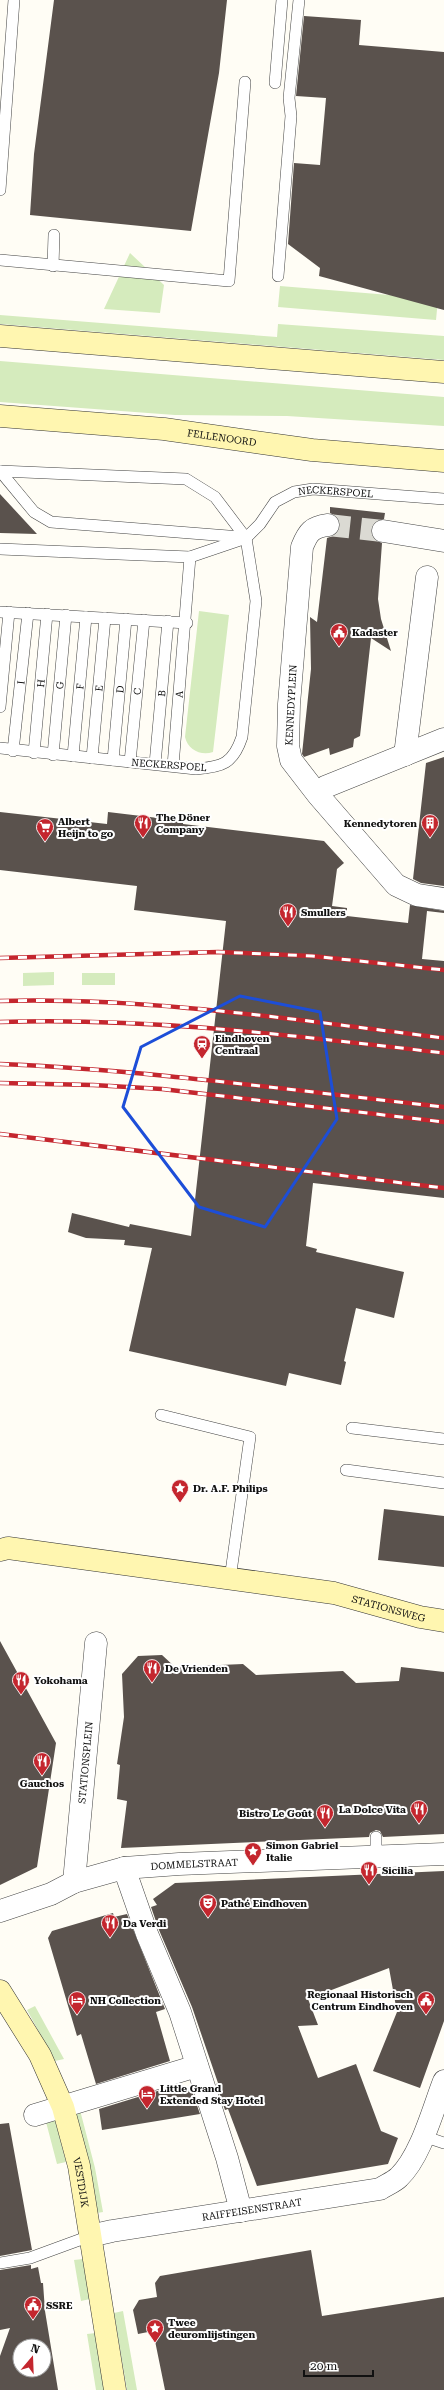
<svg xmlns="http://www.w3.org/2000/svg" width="444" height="2390" viewBox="0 0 444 2390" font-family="'Roboto Serif',serif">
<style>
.green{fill:#d5ebbd}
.building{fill:#5a524d;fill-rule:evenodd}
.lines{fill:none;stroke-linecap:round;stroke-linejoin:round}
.street-tunnel{stroke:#dbdad3;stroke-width:22;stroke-dasharray:22 11;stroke-linecap:butt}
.lane-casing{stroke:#444;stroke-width:12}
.street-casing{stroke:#444;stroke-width:23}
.secondary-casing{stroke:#333;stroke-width:23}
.lane{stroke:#fff;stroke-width:11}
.street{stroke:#fff;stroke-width:22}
.secondary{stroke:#fff6b0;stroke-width:22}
.rail-casing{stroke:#c4262e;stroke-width:4.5}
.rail{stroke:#fff;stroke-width:3;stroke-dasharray:9;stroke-linecap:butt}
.marked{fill:none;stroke:#1d4ed8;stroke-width:3;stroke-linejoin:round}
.labels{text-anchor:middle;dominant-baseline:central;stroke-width:4;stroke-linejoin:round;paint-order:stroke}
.street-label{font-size:10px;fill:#111;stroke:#fff}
.poi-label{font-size:10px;font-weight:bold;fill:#111;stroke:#fff;text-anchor:start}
</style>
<rect width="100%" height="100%" fill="#fffdf5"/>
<path class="green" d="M130 253 164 285 160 313 104 309Z
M280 286 438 299 436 320 278 307Z
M0 315 277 337 278 324 444 336V360L0 324Z
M0 361 444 397V426L287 416 175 415 0 402Z
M199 611 229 615 213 752C201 756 188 750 185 737Z
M54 972V985L23 986V973Z
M82 973H115V985H82Z
M35 2006 64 2059 55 2061 27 2010Z
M80 2110 95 2168 103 2212 97 2213 75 2113Z
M55 2120 66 2162 57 2164 46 2122Z
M83 2259 90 2299 81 2301 74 2260Z
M123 2311 137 2390H127L114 2313Z
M96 2333 105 2390H96L87 2334Z"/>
<path class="building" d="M54 0H227L219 73 191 231 30 215 34 154Z
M304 16 361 20 359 45 444 52V310L319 276 320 268 288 244 294 163 320 165 326 98 296 96Z
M0 494 37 534 0 533Z
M330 507 385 513 384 519 374 523 371 529 375 540 382 543 378 599 381 619 391 651 371 638 360 736 354 739 353 747 330 755 329 748 304 757 302 754 311 669 310 617 317 622 327 538 336 535 340 529 338 517 330 513Z
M444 757V886L421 883 413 879 426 763Z
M0 812 107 824 108 812 183 821V824L324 841 344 863 337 869 332 906 347 908V916L408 923 410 905 444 911V913L427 911 422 959 444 961V1198L313 1183 306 1246 317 1249 316 1252 404 1272 394 1318 356 1308 344 1361 346 1362 341 1385 289 1373 286 1386 129 1351 152 1248 124 1245 125 1240 86 1238 68 1232 72 1213 129 1227 130 1224 191 1236 226 921 134 910 137 886 0 870Z
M384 1509 444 1516V1567L378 1560Z
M0 1641 56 1743 37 1867 0 1885Z
M162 1655 175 1667 243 1664 256 1675 343 1671 356 1683 399 1681 401 1667 444 1672V1834L383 1837 380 1831 376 1830 370 1833 369 1837 121 1848 127 1801 117 1799 120 1765 117 1764 124 1717 122 1674 138 1656Z
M444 1871V2021L420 2088 373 2071 397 2012 389 1968 308 1999 318 2025 298 2026 318 2078 356 2064 381 2131 398 2138 388 2164 257 2186 228 2109 225 2110 216 2084 218 2083 192 2007 159 1930 151 1907 157 1905 153 1899 175 1883Z
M113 1913 114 1917 127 1914 165 2009 156 2012 170 2061 96 2084 81 2034 77 2036 48 1938 52 1931Z
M177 2085 179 2090 191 2088 200 2114 102 2130 99 2109Z
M9 2123 32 2250 0 2256V2124Z
M311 2250 322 2316 444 2297V2390H165L153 2331 138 2334 133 2310 139 2300 157 2297 155 2283 160 2276Z
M31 2265V2269L38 2267 41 2283H43L45 2311 58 2390H0V2356L10 2328 0 2330V2270ZM20 2346H44V2370H20Z"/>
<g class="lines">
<path class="street-tunnel" d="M328 525 383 531"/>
<g class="lane-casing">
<g id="lane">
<path d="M275 83 282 0"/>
<path d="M0 190 14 0"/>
<path d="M0 260 229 281 245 82"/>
<path d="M53 266 54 235"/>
<path d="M278 276 291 116 289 98 299 0"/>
<path d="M0 471 186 479 215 497 246 538 256 601 242 737C233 764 222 767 196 769L0 748"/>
<path d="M0 471 34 512 51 522 241 537"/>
<path id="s1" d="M0 549 190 557 246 538 260 524 275 502 294 492 313 489 444 499"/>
<path d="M0 612 187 623"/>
<path d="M0 707 9 612"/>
<path id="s2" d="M13 751 28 613"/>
<path id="s3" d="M34 753 47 614"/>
<path id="s4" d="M53 755 66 615"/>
<path id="s5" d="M73 756 86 617"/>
<path id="s6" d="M92 758 105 618"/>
<path id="s7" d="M113 760 126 619"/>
<path id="s8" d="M130 762 144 620"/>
<path id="s9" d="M155 764 168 621"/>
<path id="s10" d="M173 766 190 557"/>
<path d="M161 1415 250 1437 230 1579"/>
<path d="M352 1428 444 1439"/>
<path d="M346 1470 444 1483"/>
<path d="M376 1837V1856"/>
<path d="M423 2136 444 2143"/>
<path d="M0 2263 30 2258 90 2236"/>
</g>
</g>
<g class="street-casing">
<g id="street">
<path d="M328 525C312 527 308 532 302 547L289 704 288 746 291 760 318 795 396 885 417 895 444 899"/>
<path d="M383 531 444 541"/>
<path d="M405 755 427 577"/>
<path d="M325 787 444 739"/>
<path d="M124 1868 147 1934 180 2012 227 2158 241 2211"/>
<path id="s11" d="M74 1882 96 1643"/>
<path id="s12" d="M0 1911 51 1894 74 1882 124 1868 179 1864 444 1854"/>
<path d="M35 2115 197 2066"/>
<path id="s13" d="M90 2236 112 2231 380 2189C386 2185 394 2182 399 2177 421 2156 433 2109 444 2081"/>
</g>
</g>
<g class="secondary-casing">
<g id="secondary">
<path d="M0 336 444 372"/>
<path id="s14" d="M0 416 164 429 312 450 444 461"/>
<path id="s15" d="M0 1550 8 1548 334 1593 420 1617 444 1621"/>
<path id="s16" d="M0 1991 40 2055 63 2107 79 2166 115 2390"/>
</g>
</g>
<use href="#lane" class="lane"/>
<use href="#street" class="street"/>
<use href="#secondary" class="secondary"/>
<g class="rail-casing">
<path id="rail" d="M0 958 218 952 312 956 444 970
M0 1001C149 997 296 1020 444 1038
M0 1022C149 1017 296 1036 444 1053
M0 1064C149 1070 296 1091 444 1107
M0 1083 93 1085 162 1089 444 1122
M0 1134 444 1188"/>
</g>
<use href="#rail" class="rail"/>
</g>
<path class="marked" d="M240 996 320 1012 337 1119 265 1227 199 1207 123 1107 141 1047Z"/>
<defs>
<g id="civic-pin" transform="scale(0.9)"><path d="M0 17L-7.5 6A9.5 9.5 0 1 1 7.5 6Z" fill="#c4262e" stroke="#fff"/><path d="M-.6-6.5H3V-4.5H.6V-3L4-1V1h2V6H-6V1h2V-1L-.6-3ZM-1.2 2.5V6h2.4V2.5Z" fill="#fff"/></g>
<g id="restaurant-pin" transform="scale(0.9)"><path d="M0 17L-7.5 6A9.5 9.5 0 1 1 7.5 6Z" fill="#c4262e" stroke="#fff"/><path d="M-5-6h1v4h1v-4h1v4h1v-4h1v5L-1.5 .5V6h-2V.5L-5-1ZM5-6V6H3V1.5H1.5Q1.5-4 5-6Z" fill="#fff"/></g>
<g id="building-pin" transform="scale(0.9)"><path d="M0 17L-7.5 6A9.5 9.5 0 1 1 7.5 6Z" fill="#c4262e" stroke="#fff"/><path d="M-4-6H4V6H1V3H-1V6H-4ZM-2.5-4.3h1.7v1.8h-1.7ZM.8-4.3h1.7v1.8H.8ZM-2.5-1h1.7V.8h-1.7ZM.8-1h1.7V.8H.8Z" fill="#fff"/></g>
<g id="supermarket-pin" transform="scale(0.9)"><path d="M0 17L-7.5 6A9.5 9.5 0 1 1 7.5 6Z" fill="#c4262e" stroke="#fff"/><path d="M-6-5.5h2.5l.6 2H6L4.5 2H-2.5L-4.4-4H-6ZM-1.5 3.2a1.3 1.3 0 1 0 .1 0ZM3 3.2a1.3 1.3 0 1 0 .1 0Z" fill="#fff"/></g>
<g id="station-pin" transform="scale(0.9)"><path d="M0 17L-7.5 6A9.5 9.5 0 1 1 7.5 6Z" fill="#c4262e" stroke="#fff"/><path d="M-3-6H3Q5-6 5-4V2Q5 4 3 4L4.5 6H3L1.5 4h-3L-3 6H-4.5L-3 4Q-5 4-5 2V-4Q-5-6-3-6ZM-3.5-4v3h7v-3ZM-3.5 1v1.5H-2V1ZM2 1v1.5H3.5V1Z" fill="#fff"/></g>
<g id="sight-pin" transform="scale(0.9)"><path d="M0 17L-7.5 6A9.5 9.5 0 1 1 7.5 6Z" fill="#c4262e" stroke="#fff"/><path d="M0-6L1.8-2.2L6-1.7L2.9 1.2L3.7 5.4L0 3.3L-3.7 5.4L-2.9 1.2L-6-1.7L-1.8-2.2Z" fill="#fff"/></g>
<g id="theatre-pin" transform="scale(0.9)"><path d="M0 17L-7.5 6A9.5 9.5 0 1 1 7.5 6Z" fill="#c4262e" stroke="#fff"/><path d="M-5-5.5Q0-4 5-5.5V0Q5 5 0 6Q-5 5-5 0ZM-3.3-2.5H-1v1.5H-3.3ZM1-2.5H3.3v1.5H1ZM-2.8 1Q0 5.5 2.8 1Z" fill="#fff"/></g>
<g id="hotel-pin" transform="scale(0.9)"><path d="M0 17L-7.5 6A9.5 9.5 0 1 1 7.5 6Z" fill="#c4262e" stroke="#fff"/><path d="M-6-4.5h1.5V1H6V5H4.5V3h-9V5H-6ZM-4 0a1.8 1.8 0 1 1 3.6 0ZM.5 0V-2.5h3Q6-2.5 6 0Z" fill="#fff"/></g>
</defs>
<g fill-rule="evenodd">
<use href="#civic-pin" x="339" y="632"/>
<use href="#restaurant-pin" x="143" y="823"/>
<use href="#building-pin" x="430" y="823"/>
<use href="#supermarket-pin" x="45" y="827"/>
<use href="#restaurant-pin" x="288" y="912"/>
<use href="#station-pin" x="202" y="1044"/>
<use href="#sight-pin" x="180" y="1488"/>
<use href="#restaurant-pin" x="152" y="1668"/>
<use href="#restaurant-pin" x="21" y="1680"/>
<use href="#restaurant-pin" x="42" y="1761"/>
<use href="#restaurant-pin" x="419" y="1809"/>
<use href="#restaurant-pin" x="325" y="1813"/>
<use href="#sight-pin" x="253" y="1851"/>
<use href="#restaurant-pin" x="369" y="1870"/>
<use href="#theatre-pin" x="208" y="1903"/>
<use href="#restaurant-pin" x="110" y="1923"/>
<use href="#hotel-pin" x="77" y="2000"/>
<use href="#civic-pin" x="426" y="2000"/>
<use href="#hotel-pin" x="147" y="2094"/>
<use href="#civic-pin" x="33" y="2305"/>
<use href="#sight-pin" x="155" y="2328"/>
</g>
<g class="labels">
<g class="street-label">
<text stroke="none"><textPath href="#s14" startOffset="223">FELLENOORD</textPath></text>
<text stroke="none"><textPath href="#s1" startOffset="359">NECKERSPOEL</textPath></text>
<text stroke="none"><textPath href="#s2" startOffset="69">I</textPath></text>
<text stroke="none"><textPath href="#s3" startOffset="70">H</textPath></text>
<text stroke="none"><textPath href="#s4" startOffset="70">G</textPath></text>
<text stroke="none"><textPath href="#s5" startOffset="70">F</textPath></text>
<text stroke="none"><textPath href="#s6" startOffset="70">E</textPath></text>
<text stroke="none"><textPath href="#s7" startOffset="71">D</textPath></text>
<text stroke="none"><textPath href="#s8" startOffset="71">C</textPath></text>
<text stroke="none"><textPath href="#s9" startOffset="71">B</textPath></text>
<text stroke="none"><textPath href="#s10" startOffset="72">A</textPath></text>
<text transform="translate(291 705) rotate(-87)">KENNEDYPLEIN</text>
<text transform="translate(169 765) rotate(4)">NECKERSPOEL</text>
<text stroke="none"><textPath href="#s15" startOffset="394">STATIONSWEG</textPath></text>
<text stroke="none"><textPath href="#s11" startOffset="120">STATIONSPLEIN</textPath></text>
<text stroke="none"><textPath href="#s12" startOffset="202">DOMMELSTRAAT</textPath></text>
<text stroke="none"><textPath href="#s16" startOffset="210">VESTDIJK</textPath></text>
<text stroke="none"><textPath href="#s13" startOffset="164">RAIFFEISENSTRAAT</textPath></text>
</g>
<g class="poi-label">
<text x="352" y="632">Kadaster</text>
<text x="156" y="817">The Döner<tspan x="156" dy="12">Company</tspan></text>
<text x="58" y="821">Albert<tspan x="58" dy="12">Heijn to go</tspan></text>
<text x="417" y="823" text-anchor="end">Kennedytoren</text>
<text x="301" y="912">Smullers</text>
<text x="215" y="1038">Eindhoven<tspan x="215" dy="12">Centraal</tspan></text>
<text x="193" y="1488">Dr. A.F. Philips</text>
<text x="165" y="1668">De Vrienden</text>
<text x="34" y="1680">Yokohama</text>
<text x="42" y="1783" text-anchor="middle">Gauchos</text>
<text x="406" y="1809" text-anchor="end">La Dolce Vita</text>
<text x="312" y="1813" text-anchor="end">Bistro Le Goût</text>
<text x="266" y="1845">Simon Gabriel<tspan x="266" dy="12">Italie</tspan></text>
<text x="382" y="1870">Sicilia</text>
<text x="221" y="1903">Pathé Eindhoven</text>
<text x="123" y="1923">Da Verdi</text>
<text x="413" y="1994" text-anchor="end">Regionaal Historisch<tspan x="413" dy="12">Centrum Eindhoven</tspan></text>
<text x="90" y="2000">NH Collection</text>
<text x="160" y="2088">Little Grand<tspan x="160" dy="12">Extended Stay Hotel</tspan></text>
<text x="46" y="2305">SSRE</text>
<text x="168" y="2322">Twee<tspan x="168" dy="12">deuromlijstingen</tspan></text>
</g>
</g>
<g transform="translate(32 2358) rotate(19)"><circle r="19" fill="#ffffff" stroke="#a0a0a0"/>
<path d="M0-3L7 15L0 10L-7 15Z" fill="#c4262e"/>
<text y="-6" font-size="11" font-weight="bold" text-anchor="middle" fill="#111111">N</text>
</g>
<path d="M304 2370v6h69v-6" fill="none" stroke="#111111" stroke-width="2"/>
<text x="310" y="2370" font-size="12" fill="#111111" stroke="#ffffff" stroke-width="3" paint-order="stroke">20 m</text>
</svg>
